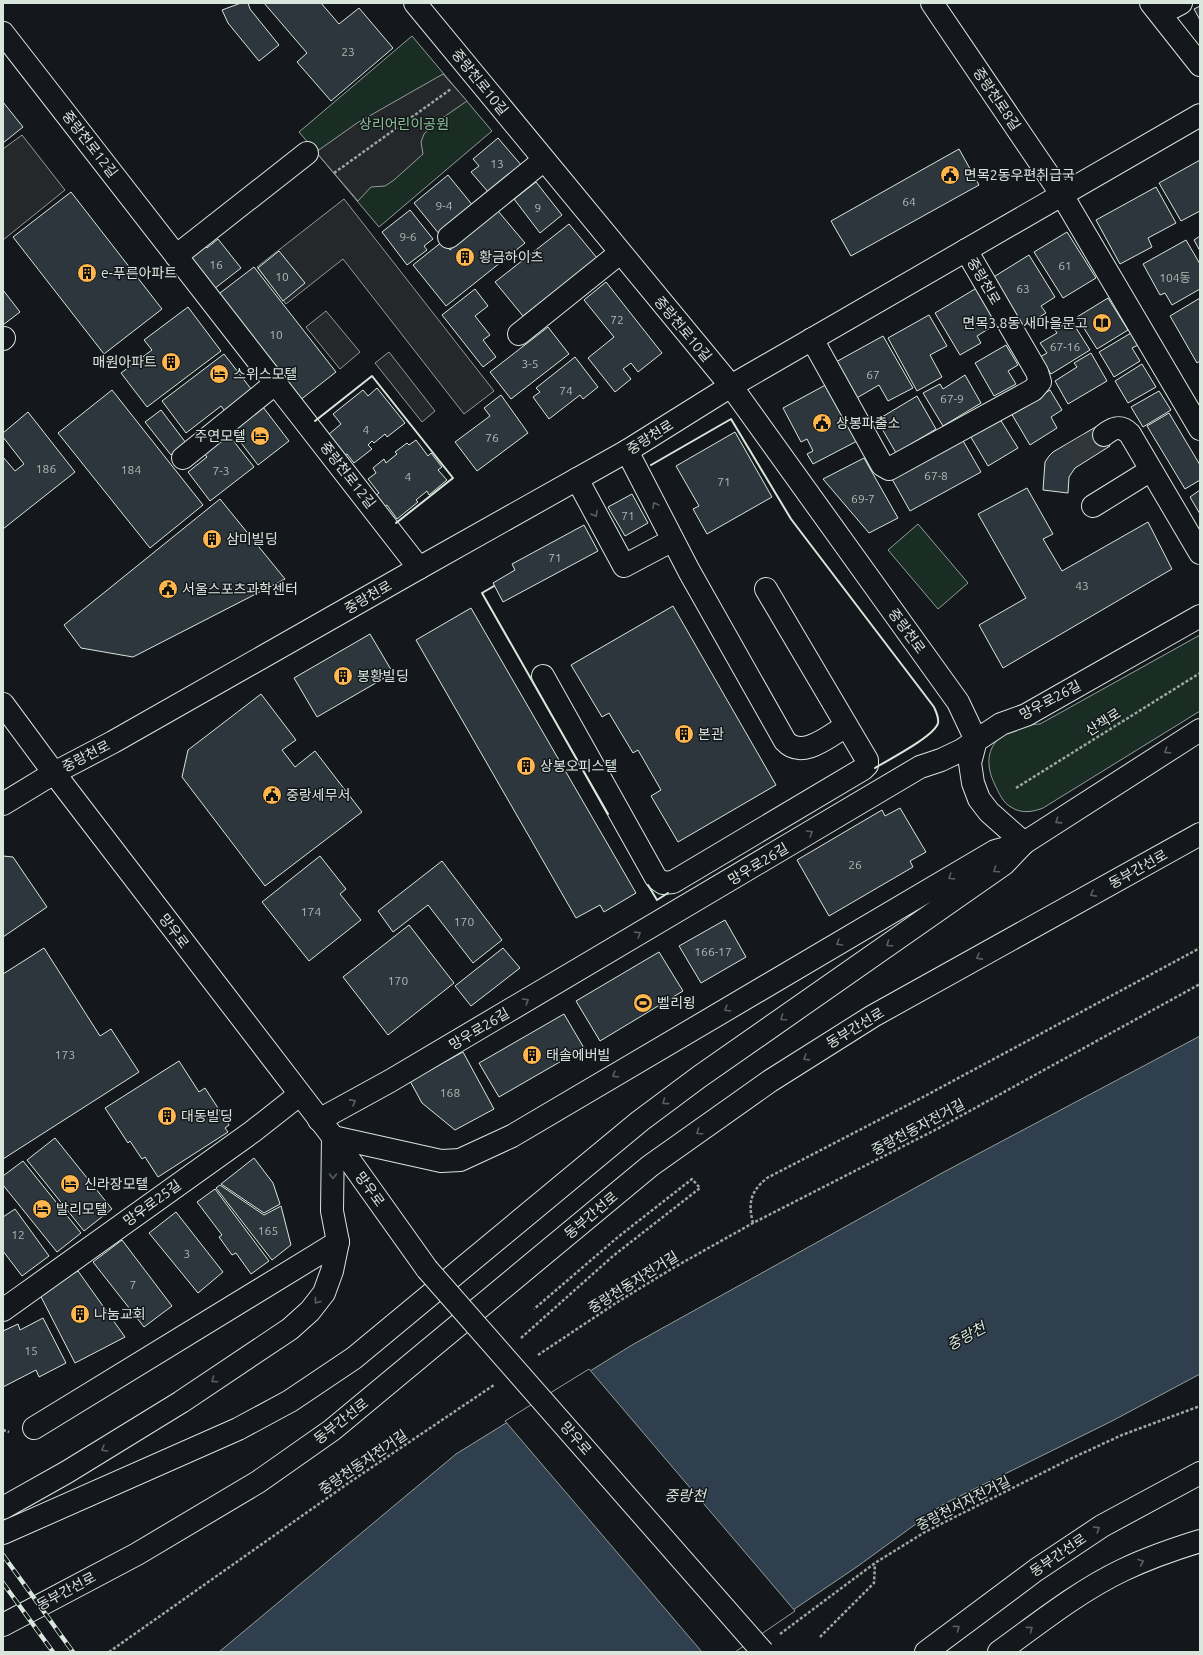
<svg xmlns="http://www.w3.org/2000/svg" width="1203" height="1655" viewBox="0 0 1203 1655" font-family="Ubuntu,'Noto Sans KR',sans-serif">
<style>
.green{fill:#1a2d24;stroke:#939e99}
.parking{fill:#24282b;stroke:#939e99}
.water{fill:#2f3f4d;stroke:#939e99}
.pier{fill:#14181c;stroke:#939e99}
.building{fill:#2c363c;stroke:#d8e6dc}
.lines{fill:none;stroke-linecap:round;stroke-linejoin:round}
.minor-tunnel{stroke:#313739;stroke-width:22;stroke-dasharray:22 11;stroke-linecap:butt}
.minor-casing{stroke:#d8e6dc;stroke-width:24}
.major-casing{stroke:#d8e6dc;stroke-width:24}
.highway-casing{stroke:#d8e6dc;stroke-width:24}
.path{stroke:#9da8a2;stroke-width:2.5;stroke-dasharray:3 2;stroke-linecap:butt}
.minor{stroke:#14181c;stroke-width:22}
.major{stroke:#14181c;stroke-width:22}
.highway{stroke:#14181c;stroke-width:22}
.rail-casing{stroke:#d8e6dc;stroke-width:4.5}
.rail{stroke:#14181c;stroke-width:3;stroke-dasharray:9;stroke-linecap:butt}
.major-bridge-casing{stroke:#d8e6dc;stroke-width:24;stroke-linecap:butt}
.major-bridge{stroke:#14181c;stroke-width:22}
.wall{stroke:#d8e6dc;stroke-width:2}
.oneway{stroke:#59605f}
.labels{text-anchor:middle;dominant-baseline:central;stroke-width:3;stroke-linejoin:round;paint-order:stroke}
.number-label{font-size:12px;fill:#adbab4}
.street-label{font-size:14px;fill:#d8e6dc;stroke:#14181c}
.park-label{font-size:14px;fill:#8ac095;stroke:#14181c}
.poi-label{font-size:14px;fill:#d8e6dc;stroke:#14181c;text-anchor:start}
.water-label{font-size:15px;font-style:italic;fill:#d8e6dc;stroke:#14181c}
</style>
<rect width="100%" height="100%" fill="#14181c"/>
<path class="green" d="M412 36 492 131 379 227 299 132Z
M918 524 968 583 938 609 888 550Z
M1200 635V711L1043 808C1033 812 1021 814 1011 807 1003 803 999 793 995 785 976 746 1004 726 1040 724Z"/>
<path class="parking" d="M443 74 467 101 438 121 424 134 421 142 423 154 394 180 385 186 371 187 358 201 316 152 357 123Z
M22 135 65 190 3 240V149Z
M344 199 494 391 464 414 343 259 286 304 257 267Z
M326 311 360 352 340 369 306 327Z
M389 352 435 411 422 422 375 363Z"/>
<path class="water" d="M1200 1036V1374L1112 1421 942 1505 858 1566 731 1652H219L456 1454 632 1345 942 1173Z"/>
<path class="pier" d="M589 1369 795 1611 735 1652H702L505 1421Z"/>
<path class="building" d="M241 3H248L250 9 279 45 259 61 228 23 222 10Z
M264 3H321L339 24 359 8 393 48 331 101 297 62 307 53Z
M1200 6V20L1194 9Z
M3 102 23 127 3 143Z
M498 138 522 166 489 193 471 172 479 166 473 159Z
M959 149 979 185 851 256 831 221Z
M1200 160V211L1181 221 1159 183Z
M448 175 474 207 440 235 414 203Z
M536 182 562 215 540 233 514 199Z
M1156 187 1176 223 1148 238 1152 247 1120 264 1096 220Z
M71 192 162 309 104 354 13 237Z
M410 210 433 239 424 246 427 250 407 265 382 232Z
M498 211 525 243 446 306 413 265 443 241 450 250Z
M569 224 597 258 523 316 495 282Z
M1067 232 1096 278 1063 298 1034 252Z
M1200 236V251L1194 240Z
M218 239 241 268 214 289 191 261 194 248 202 242 207 248Z
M1186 240 1200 264V289L1172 305 1165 293 1160 295 1143 264Z
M279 251 305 283 283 301 258 268Z
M1029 255 1055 297 1041 306 1046 313 1021 328 992 278Z
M254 267 336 372 299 401 216 296Z
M606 282 662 353 638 372 631 363 623 369 631 379 615 392 588 358 614 337 584 300Z
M980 286 1001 321 977 336 981 343 960 355 935 313Z
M475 289 488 306 475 316 490 335 483 340 496 357 483 367 442 315Z
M3 290 20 312 3 325Z
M1108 298 1128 330 1097 349 1077 317Z
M1200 298V361L1197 363 1170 316Z
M188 307 221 351 147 407 121 373 152 350 144 340Z
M929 315 947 346 930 355 942 377 917 391 888 338Z
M1071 320 1090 350 1051 374 1040 357 1047 353 1040 343 1057 333 1055 330Z
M548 327 569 354 511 399 490 372Z
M1131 333 1138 345 1132 348 1140 361 1114 377 1099 352Z
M883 336 913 388 888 401 879 385 855 399 834 363Z
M1006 345 1018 365 1008 371 1016 384 994 396 975 363Z
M1091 353 1107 381 1068 404 1055 381 1077 367 1074 363Z
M224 354 255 394 228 415 221 406 186 433 162 401Z
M575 357 598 387 583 399 580 395 549 419 533 397 540 392 536 388Z
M1142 364 1156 387 1128 403 1115 381Z
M965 375 981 403 943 426 923 393 940 384 943 389Z
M831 382 861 439 813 464 807 454 813 451 807 439 801 442 783 408Z
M377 388 405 423 387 437 385 434 374 443 372 441 368 445 372 449 354 463 347 454 345 455 328 435 341 424 333 414 363 390 368 396Z
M112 390 203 505 150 548 58 433Z
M1050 390 1062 410 1051 417 1057 428 1030 445 1011 413Z
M1159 391 1171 410 1143 427 1131 407Z
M501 395 528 433 477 471 455 442 490 416 484 408Z
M917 396 936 429 896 453 877 420Z
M263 407 289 441 258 465 232 431Z
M161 410 186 443 171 455 145 422Z
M28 412 75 472 3 529V457L15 471 24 464 3 437V433Z
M1169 413 1200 465V480L1185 489 1147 426Z
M998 416 1018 448 988 466 969 434Z
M1099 425 1110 446 1075 468 1069 477 1068 493 1043 490 1045 462 1049 456 1053 452Z
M735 432 772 497 707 534 693 509 699 506 676 466Z
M228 434 254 467 210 501 188 472 207 457 204 453Z
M962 439 981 472 910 511 892 479Z
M416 440 428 456 431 453 442 467 438 470 447 480 429 495 427 491 416 500 418 502 397 519 387 505 384 507 375 496 379 493 368 479 376 473 373 468 384 459 386 463 397 454 395 452 407 443 409 445Z
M864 458 898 518 869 533 823 479Z
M1027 488 1053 534 1043 539 1062 571 1148 522 1172 569 1003 668 979 625 1026 598 978 514Z
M1200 490V514L1190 497Z
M632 494 648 523 625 536 608 507Z
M220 499 285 579 133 657 81 648 64 625Z
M584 525 598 551 503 602 493 583 515 570 512 564Z
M673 606 776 785 678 842 651 796 661 790 638 750 633 753 609 713 602 717 571 665Z
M471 608 636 893 604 912 600 905 576 918 416 640Z
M370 634 393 673 317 717 294 678Z
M261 694 296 740 282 750 295 767 315 751 362 812 265 886 182 777 188 750Z
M900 808 926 852 910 861 913 867 829 916 797 860 882 810 885 816Z
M3 856 13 857 47 907 3 937Z
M320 856 346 889 340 894 361 920 309 961 262 902Z
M442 861 502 940 473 963 428 905 393 932 378 911Z
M725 920 746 957 701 983 679 946Z
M409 925 454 983 388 1035 343 977Z
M44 948 100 1036 111 1029 139 1072 3 1159V974Z
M503 948 520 968 471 1006 455 986Z
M659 952 683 991 600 1041 576 1001Z
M564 1014 584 1048 499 1097 479 1063Z
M463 1052 494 1109 455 1130 422 1103 410 1081Z
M179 1061 199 1092 205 1088 229 1125 225 1128 228 1132 158 1177 145 1157 142 1159 130 1141 128 1143 105 1108Z
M55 1138 112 1209 84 1231 27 1160Z
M254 1158 273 1183 280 1204 264 1213 221 1184Z
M23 1161 81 1233 57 1252 3 1185V1176Z
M220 1185 264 1215 281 1206 291 1245 272 1260 216 1188Z
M215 1189 269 1261 251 1274 236 1253 232 1255 219 1237 222 1235 197 1202Z
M15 1209 49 1256 22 1276 3 1251V1217Z
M176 1212 223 1272 198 1293 149 1233Z
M122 1240 172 1306 144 1327 93 1262Z
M78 1271 125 1337 75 1363 38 1291Z
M43 1318 66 1363 39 1377 36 1370 3 1387V1331L18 1324 20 1330Z"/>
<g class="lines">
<path class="minor-tunnel" d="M1071 455 1104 435"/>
<g class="minor-casing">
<path id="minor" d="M415 3 731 386 958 702 976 740 970 763 973 783 979 799 989 812 1024 843
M932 3 1062 195 1200 429
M1151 3 1200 65
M1160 14 1181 3
M3 33 419 568
M449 237 544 160
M176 256 307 153
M519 334 620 253
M3 339 4 338
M812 339 882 465 889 469 1033 390 1040 382 1037 372 966 250
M1104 435C1114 427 1121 425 1130 434L1200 553
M627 451 689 571 785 741C802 760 829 736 846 726
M183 458 276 383
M577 479 624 566 673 540
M1093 506 1151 470
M543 676 656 878 663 883 673 882 863 769 867 765V760L766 589
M319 1120 390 1081 920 767 941 760 962 750 1001 724 1026 715 1200 616
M3 1310 252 1132 299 1095
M34 1428 338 1242"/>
</g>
<g class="major-casing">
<path id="major" d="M3 704 54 773 333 1137 427 1269
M3 804 54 773 113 742 419 568 627 451 731 386 1200 115"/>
</g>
<g class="highway-casing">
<path id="highway" d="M3 1508 67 1472 181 1402 290 1329 310 1311 324 1293 332 1271 338 1242 332 1211 333 1137 441 1161 460 1160 512 1136 995 851 1024 843
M3 1533 238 1429 290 1401 354 1358 640 1121 699 1077 1004 864 1024 843 1200 730
M3 1625 137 1554 258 1482 332 1430 650 1166 770 1081 873 1016 1200 834
M926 1652 1036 1570 1102 1526 1200 1473
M999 1652C1039 1623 1079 1591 1123 1570 1148 1558 1174 1549 1200 1541"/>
</g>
<path class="path" d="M334 173 451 89
M1016 788 1200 673
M753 1223C748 1203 750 1192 767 1178L925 1096 1200 948
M521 1338 613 1256 700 1188 692 1179 618 1237 534 1309
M538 1355 616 1303 673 1268 753 1223 937 1129 1200 984
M3 1430 9 1432
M780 1634 875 1563 925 1532 1070 1459 1122 1435 1200 1406
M820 1637 874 1583 875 1564
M109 1652 350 1482 494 1385"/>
<use href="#minor" class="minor"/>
<use href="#major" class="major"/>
<use href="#highway" class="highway"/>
<g class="rail-casing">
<path id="rail" d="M3 1555 73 1652
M3 1583 53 1652"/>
</g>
<use href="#rail" class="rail"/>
<g class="major-bridge-casing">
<path id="major-bridge" d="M427 1269 763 1652"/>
</g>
<use href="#major-bridge" class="major-bridge"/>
<path class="wall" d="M315 421 372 376 453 478 396 523
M651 465 731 419 791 519 934 707C936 712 939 717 938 723 935 736 888 760 875 768
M494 586 482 593 608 814
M648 885 657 900 668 893"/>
</g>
<defs><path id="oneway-chevron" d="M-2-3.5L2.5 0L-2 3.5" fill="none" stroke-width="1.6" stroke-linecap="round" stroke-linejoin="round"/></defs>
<g class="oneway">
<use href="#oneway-chevron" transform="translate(655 505) rotate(-118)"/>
<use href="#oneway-chevron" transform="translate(595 514) rotate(61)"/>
<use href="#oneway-chevron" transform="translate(1167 751) rotate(147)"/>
<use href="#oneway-chevron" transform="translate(1058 821) rotate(147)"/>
<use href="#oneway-chevron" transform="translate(810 833) rotate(-31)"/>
<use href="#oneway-chevron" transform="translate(996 870) rotate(145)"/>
<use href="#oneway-chevron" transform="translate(951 877) rotate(149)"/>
<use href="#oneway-chevron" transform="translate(1093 894) rotate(151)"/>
<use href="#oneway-chevron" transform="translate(638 934) rotate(-31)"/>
<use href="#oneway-chevron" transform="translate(839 943) rotate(149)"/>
<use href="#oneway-chevron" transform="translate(889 944) rotate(145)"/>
<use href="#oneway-chevron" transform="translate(979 957) rotate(151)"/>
<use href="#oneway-chevron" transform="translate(526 1001) rotate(-31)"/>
<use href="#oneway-chevron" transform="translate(727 1009) rotate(149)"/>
<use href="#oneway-chevron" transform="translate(783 1018) rotate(145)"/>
<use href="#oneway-chevron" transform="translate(806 1058) rotate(148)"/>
<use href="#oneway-chevron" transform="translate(615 1075) rotate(149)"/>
<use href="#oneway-chevron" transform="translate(353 1102) rotate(-29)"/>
<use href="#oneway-chevron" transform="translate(665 1102) rotate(143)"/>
<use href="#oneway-chevron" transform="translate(699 1132) rotate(145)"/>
<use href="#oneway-chevron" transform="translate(333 1176) rotate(90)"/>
<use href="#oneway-chevron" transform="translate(317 1301) rotate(127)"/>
<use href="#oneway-chevron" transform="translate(214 1380) rotate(146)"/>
<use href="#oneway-chevron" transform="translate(104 1449) rotate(149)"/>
<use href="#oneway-chevron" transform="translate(1097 1529) rotate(-33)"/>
<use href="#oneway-chevron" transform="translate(1141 1562) rotate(-23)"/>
<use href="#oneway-chevron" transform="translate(957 1628) rotate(-37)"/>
<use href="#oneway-chevron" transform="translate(1030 1629) rotate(-37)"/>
</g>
<defs>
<g id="civic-disc" transform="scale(1)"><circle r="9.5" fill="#ffb74d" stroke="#14181c"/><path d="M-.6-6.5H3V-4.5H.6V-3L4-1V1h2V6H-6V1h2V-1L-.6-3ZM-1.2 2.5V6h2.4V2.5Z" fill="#111"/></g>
<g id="building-disc" transform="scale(1)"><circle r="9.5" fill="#ffb74d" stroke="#14181c"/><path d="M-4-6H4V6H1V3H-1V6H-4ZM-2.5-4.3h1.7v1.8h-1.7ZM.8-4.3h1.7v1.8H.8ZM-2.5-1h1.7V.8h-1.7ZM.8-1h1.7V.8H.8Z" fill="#111"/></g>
<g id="library-disc" transform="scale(1)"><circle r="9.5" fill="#ffb74d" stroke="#14181c"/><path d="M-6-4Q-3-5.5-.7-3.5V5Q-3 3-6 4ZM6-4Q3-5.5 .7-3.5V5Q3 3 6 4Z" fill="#111"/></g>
<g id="hotel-disc" transform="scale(1)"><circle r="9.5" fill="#ffb74d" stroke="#14181c"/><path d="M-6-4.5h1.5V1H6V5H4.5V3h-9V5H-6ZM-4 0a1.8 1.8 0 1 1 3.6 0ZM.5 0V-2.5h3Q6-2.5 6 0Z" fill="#111"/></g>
<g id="stadium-disc" transform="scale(1)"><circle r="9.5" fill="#ffb74d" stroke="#14181c"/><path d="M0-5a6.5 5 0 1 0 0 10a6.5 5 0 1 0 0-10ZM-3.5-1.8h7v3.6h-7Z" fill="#111"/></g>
</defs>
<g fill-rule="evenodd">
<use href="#civic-disc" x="950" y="175"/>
<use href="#building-disc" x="465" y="257"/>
<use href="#building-disc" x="87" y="273"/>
<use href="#library-disc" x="1102" y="323"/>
<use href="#building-disc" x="171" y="362"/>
<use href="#hotel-disc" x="219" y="374"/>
<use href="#civic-disc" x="822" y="423"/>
<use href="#hotel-disc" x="260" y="436"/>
<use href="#building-disc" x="212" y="539"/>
<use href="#civic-disc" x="168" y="589"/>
<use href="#building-disc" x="343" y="676"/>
<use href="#building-disc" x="684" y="734"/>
<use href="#building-disc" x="526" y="766"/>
<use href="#civic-disc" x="272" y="795"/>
<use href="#stadium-disc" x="643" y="1003"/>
<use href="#building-disc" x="532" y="1055"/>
<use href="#building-disc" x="167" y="1116"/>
<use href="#hotel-disc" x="70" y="1184"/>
<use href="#hotel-disc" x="42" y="1209"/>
<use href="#building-disc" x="80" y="1314"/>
</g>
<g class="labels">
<g class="number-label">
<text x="348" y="51">23</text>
<text x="497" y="163">13</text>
<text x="909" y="201">64</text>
<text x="444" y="205">9-4</text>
<text x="538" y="207">9</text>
<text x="408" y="236">9-6</text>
<text x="216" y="264">16</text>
<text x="1065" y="265">61</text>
<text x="282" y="276">10</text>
<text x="1175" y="277">104동</text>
<text x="1023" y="288">63</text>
<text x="617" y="319">72</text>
<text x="276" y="334">10</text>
<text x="1065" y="346">67-16</text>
<text x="530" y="363">3-5</text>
<text x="873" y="374">67</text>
<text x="566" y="390">74</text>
<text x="952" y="398">67-9</text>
<text x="366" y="429">4</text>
<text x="492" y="437">76</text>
<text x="46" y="468">186</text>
<text x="131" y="469">184</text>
<text x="221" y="470">7-3</text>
<text x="936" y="475">67-8</text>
<text x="408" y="476">4</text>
<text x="724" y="481">71</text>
<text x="863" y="498">69-7</text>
<text x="628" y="515">71</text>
<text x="555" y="557">71</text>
<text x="1082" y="585">43</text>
<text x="855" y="864">26</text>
<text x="311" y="911">174</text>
<text x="464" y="921">170</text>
<text x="713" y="951">166-17</text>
<text x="398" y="980">170</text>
<text x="65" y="1054">173</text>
<text x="450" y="1092">168</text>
<text x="268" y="1230">165</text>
<text x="18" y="1234">12</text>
<text x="187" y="1253">3</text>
<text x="133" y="1284">7</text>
<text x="31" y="1350">15</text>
</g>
<g class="street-label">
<text transform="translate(480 82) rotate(51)">중랑천로10길</text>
<text transform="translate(997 99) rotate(56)">중랑천로8길</text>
<text transform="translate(90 144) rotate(52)">중랑천로12길</text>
<text transform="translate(984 281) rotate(60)">중랑천로</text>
<text transform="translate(683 329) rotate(50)">중랑천로10길</text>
<text transform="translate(650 437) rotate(-32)">중랑천로</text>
<text transform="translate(348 475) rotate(52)">중랑천로12길</text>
<text transform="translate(368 597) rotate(-30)">중랑천로</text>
<text transform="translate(907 631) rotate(54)">중랑천로</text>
<text transform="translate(1050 700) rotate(-28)">망우로26길</text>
<text transform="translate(1103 722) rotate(-32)">산책로</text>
<text transform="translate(86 756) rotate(-27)">중랑천로</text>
<text transform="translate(758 864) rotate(-31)">망우로26길</text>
<text transform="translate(1138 869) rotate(-29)">동부간선로</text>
<text transform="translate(174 931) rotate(53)">망우로</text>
<text transform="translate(855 1028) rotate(-31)">동부간선로</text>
<text transform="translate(479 1029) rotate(-31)">망우로26길</text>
<text transform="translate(918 1127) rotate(-28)">중랑천동자전거길</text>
<text transform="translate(370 1189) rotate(54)">망우로</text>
<text transform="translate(152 1203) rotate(-36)">망우로25길</text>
<text transform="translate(591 1215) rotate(-40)">동부간선로</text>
<text transform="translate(633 1282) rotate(-32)">중랑천동자전거길</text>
<text transform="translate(341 1421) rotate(-38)">동부간선로</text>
<text transform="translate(576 1438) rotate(49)">망우로</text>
<text transform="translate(363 1462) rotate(-34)">중랑천동자전거길</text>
<text transform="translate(963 1503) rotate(-27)">중랑천서자전거길</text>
<text transform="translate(1058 1555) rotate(-34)">동부간선로</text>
<text transform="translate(66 1591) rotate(-28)">동부간선로</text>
</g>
<g class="park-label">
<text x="404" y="124">상리어린이공원</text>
</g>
<g class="poi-label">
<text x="964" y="175">면목2동우편취급국</text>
<text x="479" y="257">황금하이츠</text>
<text x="101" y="273">e-푸른아파트</text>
<text x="1088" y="323" text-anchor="end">면목3.8동 새마을문고</text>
<text x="157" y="362" text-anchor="end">매원아파트</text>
<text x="233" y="374">스위스모텔</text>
<text x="836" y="423">상봉파출소</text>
<text x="246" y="436" text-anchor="end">주연모텔</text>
<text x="226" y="539">삼미빌딩</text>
<text x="182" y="589">서울스포츠과학센터</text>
<text x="357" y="676">봉황빌딩</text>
<text x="698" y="734">본관</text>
<text x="540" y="766">상봉오피스텔</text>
<text x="286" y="795">중랑세무서</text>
<text x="657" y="1003">벨리윙</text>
<text x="546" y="1055">태솔에버빌</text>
<text x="181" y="1116">대동빌딩</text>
<text x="84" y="1184">신라장모텔</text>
<text x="56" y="1209">발리모텔</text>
<text x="94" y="1314">나눔교회</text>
</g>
<g class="water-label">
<text transform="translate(966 1336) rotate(-29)">중랑천</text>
<text x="685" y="1495">중랑천</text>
</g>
</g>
<rect width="1203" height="1655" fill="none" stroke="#d8e6dc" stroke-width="8"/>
</svg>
